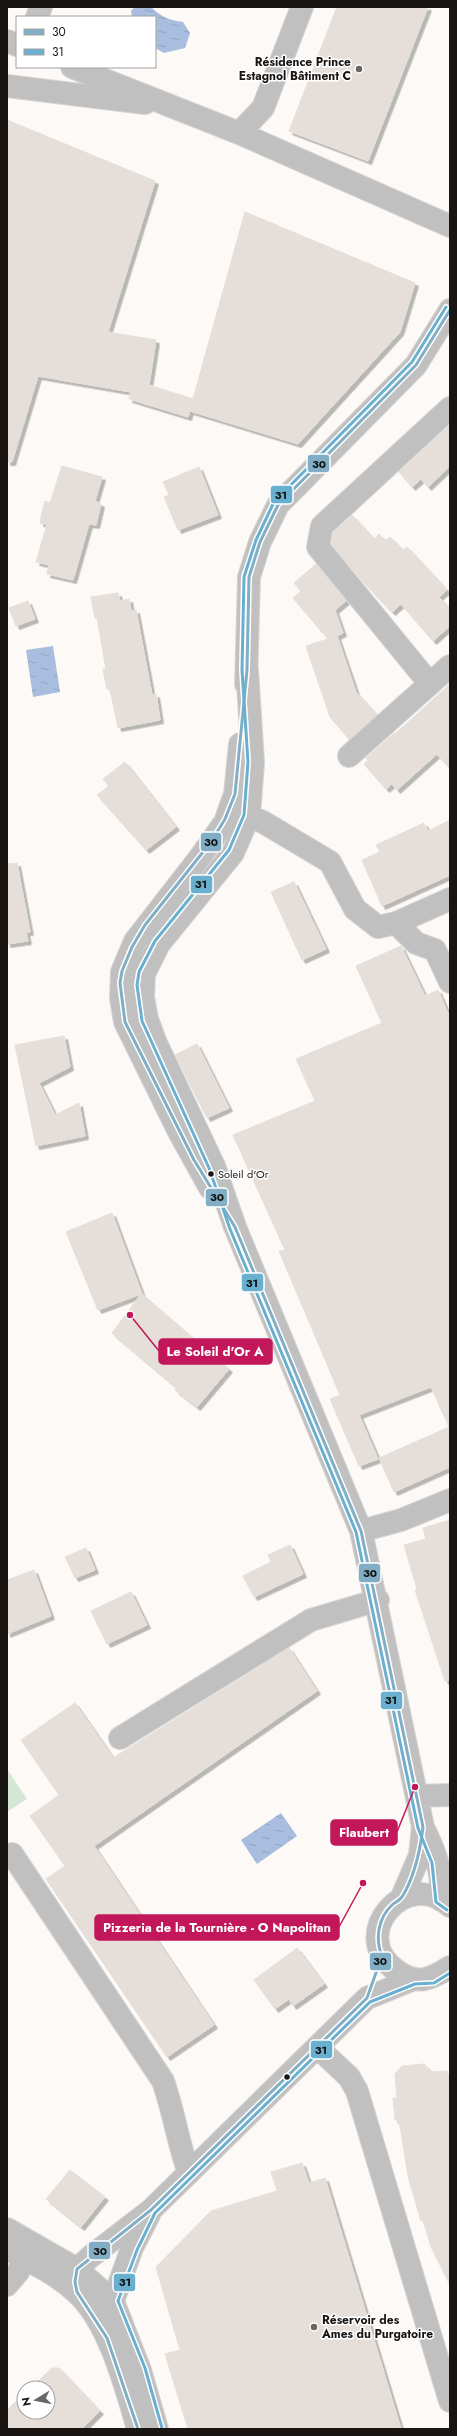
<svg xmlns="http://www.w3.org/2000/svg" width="457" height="2436" viewBox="0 0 457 2436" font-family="Jost,sans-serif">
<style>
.garden{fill:#d4e7d6}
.water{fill:url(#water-ripples)}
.building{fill:#e6dfd9;stroke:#e2dfdc;filter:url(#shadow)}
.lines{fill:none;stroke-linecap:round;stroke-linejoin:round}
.minor-casing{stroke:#d7d5d3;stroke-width:24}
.minor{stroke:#c1c0c0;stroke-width:22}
.bus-1-casing{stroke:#fff;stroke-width:6}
.bus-2-casing{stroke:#fff;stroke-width:6}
.bus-1{stroke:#81aec4;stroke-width:3}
.bus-2{stroke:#69afd0;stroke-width:3}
.poi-dot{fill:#686562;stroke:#fff;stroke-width:1.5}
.bus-dot{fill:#181513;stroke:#fff;stroke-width:1.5}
.labels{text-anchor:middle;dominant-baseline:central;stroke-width:3;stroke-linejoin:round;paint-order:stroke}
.bus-label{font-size:11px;fill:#181513;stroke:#fff;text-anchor:start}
.poi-label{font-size:12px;font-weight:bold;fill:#181513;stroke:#fff;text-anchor:end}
.leader{fill:none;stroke:#c2185b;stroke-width:1.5}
.callout-dot{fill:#c2185b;stroke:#fff;stroke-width:1.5}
.callout{fill:#c2185b;stroke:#c2185b;stroke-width:1.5}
.callout-label{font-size:13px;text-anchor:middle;font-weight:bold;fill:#fff}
.line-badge{stroke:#fff;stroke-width:1.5}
.pale-badge-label{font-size:11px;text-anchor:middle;font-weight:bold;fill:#111}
</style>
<defs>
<pattern id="water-ripples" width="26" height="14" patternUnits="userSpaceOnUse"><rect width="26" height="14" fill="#a9bede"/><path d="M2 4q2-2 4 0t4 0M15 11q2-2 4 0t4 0" fill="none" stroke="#91a2be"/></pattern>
<filter id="shadow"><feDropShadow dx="3.5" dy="3.5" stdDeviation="0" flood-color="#0004"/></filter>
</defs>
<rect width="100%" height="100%" fill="#fcf9f6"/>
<path class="garden" d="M7 1769 27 1799 7 1812Z"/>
<path class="water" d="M135 7H151C161 17 169 20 183 22L190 33 185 48 164 53 155 48V17H132L131 11Z
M53 646 60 692 33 697 26 650Z
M281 1813 297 1836 257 1864 241 1840Z"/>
<path class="building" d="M337 7H428L368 161 289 131Z
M7 120 155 181 108 332 156 340 149 385 193 399 245 212 415 283 400 332 298 444 190 411 188 417 129 399 131 392 38 376 12 462H7Z
M450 425V466L428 487 421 479 412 487 399 472Z
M62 466 102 477 95 501 101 504 96 525 89 524 73 580 47 574 49 565 36 562 47 524 40 523 42 512 45 501 50 503Z
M199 467 218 515 178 530 164 497 169 495 163 482Z
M352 515 374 539 379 534 385 541 390 537 403 550 407 547 447 590 439 597 450 609V626L433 641 401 604 392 612 365 584 331 544 334 532Z
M316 564 346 601 335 610 343 633 337 636 356 692 377 715 349 739 330 717 306 646 328 639 293 598 301 591 294 583Z
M118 593 120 601 129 599 131 611 136 610 152 695 156 694 160 720 118 728 110 689H107L105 680 103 669H106L97 618H95L91 597Z
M28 601 35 619 16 626 9 608Z
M450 684V769L437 754 397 790 392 784 386 789 364 764 368 760 366 758 394 733 395 734Z
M125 762 176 827 146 850 97 795 109 786 103 779Z
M450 820V875L382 906 362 860 380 852 376 845 424 823 428 831Z
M17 863 30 932H26L28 941 7 944V864Z
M294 882 326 949 302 960 271 892Z
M401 946 425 996 438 990 450 1018V1467L394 1492 379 1458 449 1427 431 1387 359 1415 378 1459 359 1466 330 1399 340 1395 279 1251 285 1250 233 1135 315 1101 296 1059 382 1023 356 966Z
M64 1036 70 1067 39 1083 55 1115 79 1103 85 1136 36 1146 15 1045Z
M197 1044 229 1108 207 1118 175 1055Z
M112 1213 142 1294 229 1369 197 1407 175 1390 177 1388 112 1333 141 1294 98 1310 66 1232Z
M450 1520V1680L445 1681 415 1590 417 1589 404 1545 426 1539 423 1528Z
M290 1545 303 1574 254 1597 243 1576 271 1562 268 1555Z
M86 1548 95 1570 75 1578 65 1557Z
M34 1570 51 1616 7 1634V1580Z
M131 1592 147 1625 107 1644 91 1611Z
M289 1648 317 1691 94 1846 214 2025 167 2057 46 1879 65 1866 30 1816 59 1795 21 1740 75 1703 113 1758Z
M297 1948 324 1984 293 2006 289 1999 275 2009 254 1980Z
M424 2064 432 2072 447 2071V2075H450V2285L431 2247 423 2220 421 2221 408 2176 399 2120H395L393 2098H397L395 2074 402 2066Z
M302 2163 309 2183 325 2178 401 2429H188L165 2354 180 2350 156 2267 211 2211 277 2191 271 2172Z
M70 2170 105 2197 81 2227 46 2199Z
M52 2368H59L100 2411 82 2429H7V2410L24 2394V2412H48V2388H31Z"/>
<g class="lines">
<g class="minor-casing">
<path id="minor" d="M37 17 41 7
M7 41 17 45
M72 67 239 133 450 226
M7 86 145 103
M239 133 263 108 302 7
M247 670 253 762 249 816 233 853 159 944 144 974 143 997 147 1019 156 1043 214 1166 235 1227 361 1531 423 1827C435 1851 443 1872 441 1900
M246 684 249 577 260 542 278 505 416 365 450 310
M430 684 318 547 322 526 450 408
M349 756 450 666
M236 810 263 822 330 862 355 909 378 927 396 923 416 943 435 950 450 982
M396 923 450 899
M210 1188 179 1132 125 1022 121 998 122 972 135 941 201 856 225 822 235 794 240 744
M361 1531 401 1520 450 1500
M120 1738 311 1620 378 1600
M417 1796 450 1795
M12 1854 163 2081C174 2112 178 2143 189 2173
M401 1899 420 1855 423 1827
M450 1906C406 1866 346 1936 397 1971 418 1986 431 1979 450 1967
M317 2047 349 2077 357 2091 450 2401
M7 2229 77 2269 113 2301 140 2370 157 2429
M7 2249C31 2262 57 2274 77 2293 109 2322 126 2388 138 2429
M77 2269 90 2257 151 2210 367 1998 414 1979
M7 2285 18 2272 32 2246
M113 2301 132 2248 149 2215"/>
</g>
<use href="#minor" class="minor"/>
<g class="bus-1-casing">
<path id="bus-1" d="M138 2429 107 2338 77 2292 75 2282 77 2269 151 2210 367 1998 382 1956C375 1939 378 1918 392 1905 395 1902 399 1901 402 1897 415 1876 420 1852 423 1827L361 1531 235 1227 194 1160 125 1022 120 983 122 971 132 947 145 925 211 842 225 819 235 794 247 670 249 577 260 542 278 505 416 365 450 310"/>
</g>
<g class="bus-2-casing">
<path id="bus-2" d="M446 307 412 362 274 502 256 540 244 577 242 670 248 762 244 815 229 850 155 941 139 972 137 985 142 1021 209 1168 230 1229 356 1532 418 1828 432 1863 436 1902 447 1910
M162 2428 145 2368 118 2301 137 2250 155 2213 370 2002 415 1984 434 1983 450 1973"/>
</g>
<use href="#bus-1" class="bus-1"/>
<use href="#bus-2" class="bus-2"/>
</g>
<g class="poi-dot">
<circle cx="359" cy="69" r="4"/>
<circle cx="314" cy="2327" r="4"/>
</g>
<g class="bus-dot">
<circle cx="211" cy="1174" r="3.5"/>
<circle cx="287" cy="2077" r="3.5"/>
</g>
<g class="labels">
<g class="bus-label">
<text x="218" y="1174">Soleil d'Or</text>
</g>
<g class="poi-label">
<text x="351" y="62">Résidence Prince<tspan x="351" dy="14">Estagnol Bâtiment C</tspan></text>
<text x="322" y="2320" text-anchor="start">Réservoir des<tspan x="322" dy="14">Ames du Purgatoire</tspan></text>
</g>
</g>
<path class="leader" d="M130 1315L159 1351M415 1787L397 1832M363 1883L339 1927"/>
<g class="callout-dot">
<circle cx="130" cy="1315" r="4"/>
<circle cx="415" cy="1787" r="4"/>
<circle cx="363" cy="1883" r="4"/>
</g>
<g class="callout">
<rect x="159" y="1339" width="113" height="25" rx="4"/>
<rect x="331" y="1820" width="66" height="25" rx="4"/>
<rect x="95" y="1915" width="244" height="25" rx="4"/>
</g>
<g class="callout-label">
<text x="215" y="1356">Le Soleil d'Or A</text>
<text x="364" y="1837">Flaubert</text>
<text x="217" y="1932">Pizzeria de la Tournière - O Napolitan</text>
</g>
<g class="line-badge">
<rect x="307" y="454" width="23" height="19" rx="4" fill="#81aec4"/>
<rect x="270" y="485" width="23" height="19" rx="4" fill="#69afd0"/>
<rect x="200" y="832" width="22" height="20" rx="4" fill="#81aec4"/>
<rect x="190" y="875" width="23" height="19" rx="4" fill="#69afd0"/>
<rect x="205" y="1188" width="23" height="19" rx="4" fill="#81aec4"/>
<rect x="241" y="1273" width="23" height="19" rx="4" fill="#69afd0"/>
<rect x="358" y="1563" width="23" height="20" rx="4" fill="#81aec4"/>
<rect x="380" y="1691" width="23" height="19" rx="4" fill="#69afd0"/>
<rect x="369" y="1952" width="23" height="19" rx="4" fill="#81aec4"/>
<rect x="310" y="2040" width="23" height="19" rx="4" fill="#69afd0"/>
<rect x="88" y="2241" width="23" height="19" rx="4" fill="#81aec4"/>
<rect x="113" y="2273" width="23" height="19" rx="4" fill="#69afd0"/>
</g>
<g class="pale-badge-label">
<text x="319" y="468">30</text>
<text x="281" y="499">31</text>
<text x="211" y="846">30</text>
<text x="201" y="888">31</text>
<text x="217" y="1201">30</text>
<text x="252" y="1287">31</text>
<text x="370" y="1577">30</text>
<text x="391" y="1704">31</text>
<text x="380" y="1965">30</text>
<text x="321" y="2054">31</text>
<text x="100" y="2255">30</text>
<text x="125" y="2286">31</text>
</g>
<rect width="457" height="2436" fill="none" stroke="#181513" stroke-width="16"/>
<rect x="16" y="16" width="140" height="52" fill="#ffffff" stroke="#a3a1a1"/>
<rect x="24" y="29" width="20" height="6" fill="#81aec4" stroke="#a3a1a1"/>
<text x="52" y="36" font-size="12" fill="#181513">30</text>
<rect x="24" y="49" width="20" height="6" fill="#69afd0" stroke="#a3a1a1"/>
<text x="52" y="56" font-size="12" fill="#181513">31</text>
<g transform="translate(36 2400) rotate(260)"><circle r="19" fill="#ffffff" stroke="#a3a1a1"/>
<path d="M0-3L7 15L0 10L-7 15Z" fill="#686562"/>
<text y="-6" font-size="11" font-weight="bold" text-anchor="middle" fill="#181513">N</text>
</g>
</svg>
